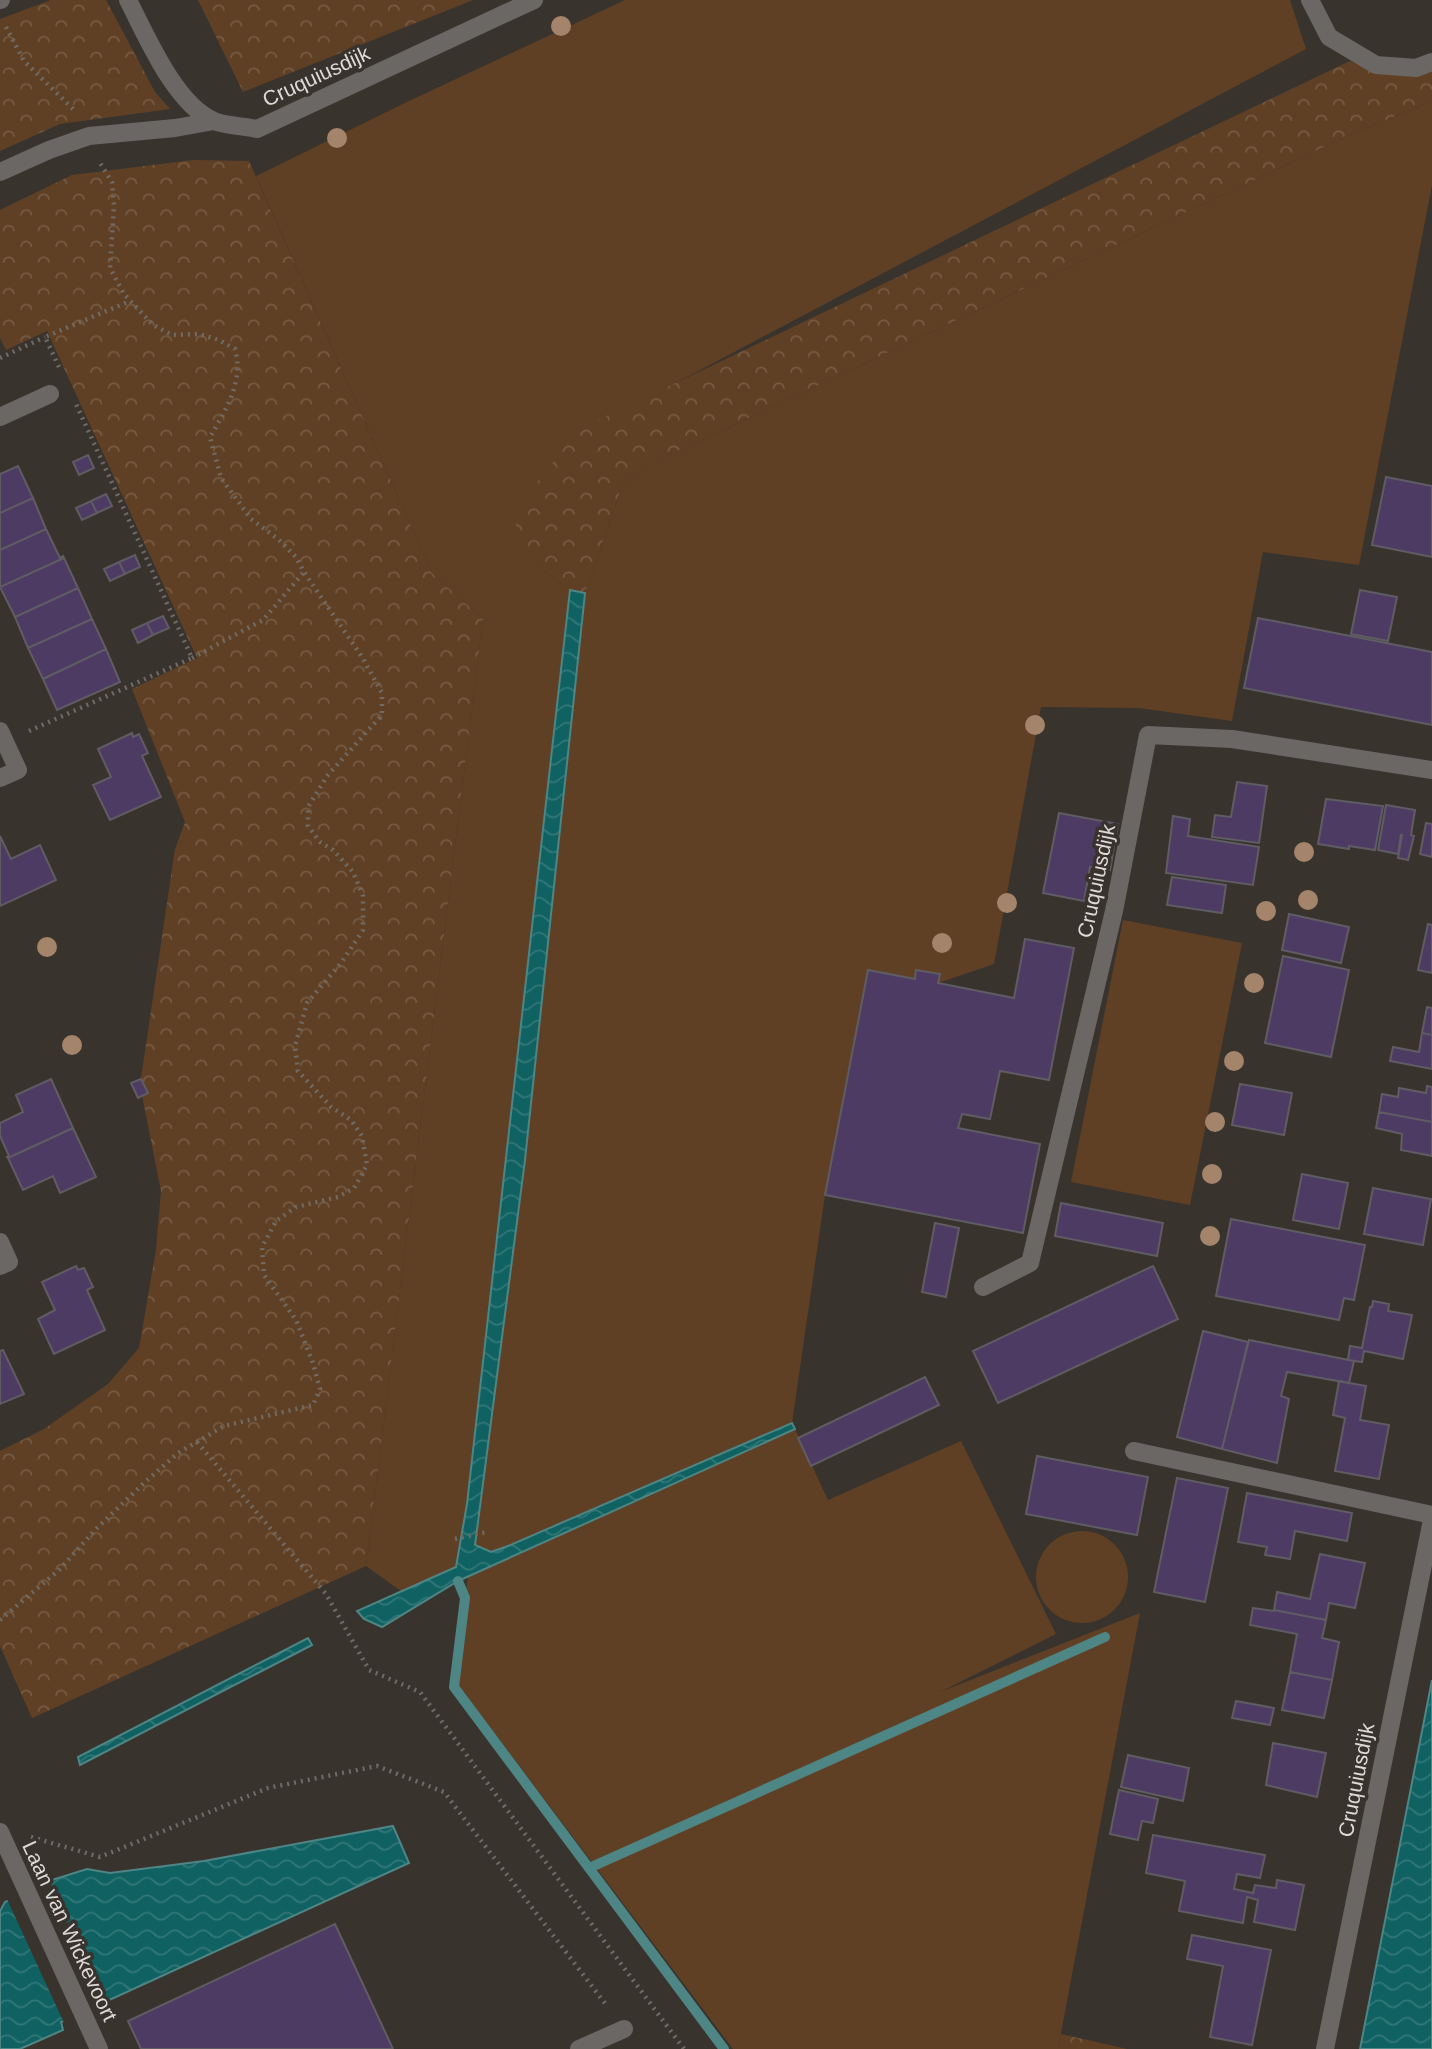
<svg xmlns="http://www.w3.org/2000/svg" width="1432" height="2049" viewBox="0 0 1432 2049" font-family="Helvetica,sans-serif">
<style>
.grass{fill:#604024}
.forest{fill:url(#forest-crowns)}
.water{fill:url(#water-waves);stroke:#4e8585;stroke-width:2}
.pier{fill:#39332e}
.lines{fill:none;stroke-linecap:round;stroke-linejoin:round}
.stream{stroke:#4e8585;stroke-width:10}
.building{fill:#4e3b64;stroke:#5f5c63;stroke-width:2}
.path{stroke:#706b66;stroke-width:4.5;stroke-dasharray:2 5;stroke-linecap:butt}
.service{stroke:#6a6764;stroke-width:18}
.minor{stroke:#6a6764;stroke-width:18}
.tertiary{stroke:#6a6764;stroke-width:18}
.tree{fill:#a4846b}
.labels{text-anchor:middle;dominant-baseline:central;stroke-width:7;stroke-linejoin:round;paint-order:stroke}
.street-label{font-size:21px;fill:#ddd9d6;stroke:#39332e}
</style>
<defs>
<pattern id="forest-crowns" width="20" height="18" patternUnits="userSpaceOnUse" patternTransform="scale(1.75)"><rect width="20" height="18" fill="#604024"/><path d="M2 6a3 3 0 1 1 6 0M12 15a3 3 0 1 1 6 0" fill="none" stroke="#765b43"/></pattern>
<pattern id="water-waves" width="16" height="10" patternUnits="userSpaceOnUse" patternTransform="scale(1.75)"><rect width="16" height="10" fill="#106162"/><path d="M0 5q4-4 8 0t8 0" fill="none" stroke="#327778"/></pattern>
</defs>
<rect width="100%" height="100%" fill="#39332e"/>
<path class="grass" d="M625 0H1290L1306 49 572 438 533 562 570 590 467 1504 456 1567 401 1591 366 1566 483 619 432 573 256 176 407 102Z
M1432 101V185L1359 565 1263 552 1232 721 1139 708 1041 707 994 964 938 983 940 974 917 970 915 979 868 970 825 1195 792 1423 508 1546 491 1552 475 1545 525 1160 585 593 622 486C640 466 660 458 685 448L1352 134Z
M1123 920 1242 943 1190 1205 1071 1182Z
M795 1429 828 1500 961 1441 1056 1634 940 1692 1140 1613 1058 2049H733L453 1678 468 1577Z
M1036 1577a46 46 0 1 1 92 0a46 46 0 1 1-92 0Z"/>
<path class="forest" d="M51 0H106L155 92 170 109 60 124 0 151V19Z
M198 0H473L243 92Z
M1350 61 1385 73 1432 71V101L1352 134 685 448C660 458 640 466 622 486L585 593 570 590 533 562 511 515 572 438 596 421Z
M193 160 249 161 432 573 483 619 366 1566 32 1718 0 1646V1451L44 1429 108 1384 139 1348 156 1250 161 1191 140 1085 175 849 185 822 132 689 197 658 47 331 6 350 0 338V210L72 175Z
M1061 2034 1127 2049H1058Z"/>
<path class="water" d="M570 590 585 593 525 1160 475 1545 491 1552 508 1546 792 1423 795 1429 458 1581 382 1627 364 1619 357 1611 456 1567 467 1504Z
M308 1638 312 1645 80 1765 78 1757Z
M1432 1680V2049H1360Z
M393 1826 409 1863 61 2022 63 2030 20 2049H0V1911L5 1902 52 1880 87 1869 110 1873 204 1861Z"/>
<path class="pier" d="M47 1878 105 2006 65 2025 6 1897Z"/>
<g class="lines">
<path class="stream" d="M458 1581 465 1598 454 1687 589 1868 1105 1637
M589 1868 724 2049"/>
</g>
<path class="building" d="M88 455 94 468 79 475 73 462Z
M18 466 33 498 0 513V474Z
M1386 477 1432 486V557L1372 545Z
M106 494 112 506 97 513 91 501Z
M33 498 46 529 0 550V513Z
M91 501 97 513 82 520 76 508Z
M46 529 60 558 63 556 64 558 0 587V550Z
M135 555 140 567 125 574 119 562Z
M64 558 78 588 15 617 0 587Z
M119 562 125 574 110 581 104 569Z
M78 588 92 619 28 648 15 617Z
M1360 590 1397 597 1388 641 1351 634Z
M163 616 169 628 153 635 147 623Z
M1258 618 1432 652V725L1244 688Z
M92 619 106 649 43 679 28 648Z
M147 623 153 635 138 643 132 630Z
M106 649 120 682 57 710 43 679Z
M132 733 133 737 139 734 148 753 142 756 161 797 110 820 93 785 111 777 98 749Z
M1237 782 1267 786 1259 843 1212 837 1215 815 1231 817Z
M1326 799 1383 806 1375 850 1349 846V849L1318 844Z
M1386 805 1415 810 1411 835 1414 836 1408 860 1398 858 1402 835H1401L1398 854 1378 850Z
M1059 813 1118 824 1110 870 1090 867 1084 901 1043 893Z
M1173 816 1190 819 1188 836 1259 847 1253 885 1166 873Z
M1426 823 1432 824V857L1420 854Z
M0 836 11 859 40 845 56 880 0 906Z
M1172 877 1226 885 1222 913 1167 905Z
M1289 914 1349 927 1341 963 1282 950Z
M1428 924 1432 925V973L1418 970Z
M1025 939 1074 948 1049 1080 1000 1071 990 1119 962 1114 958 1128 1040 1144 1023 1233 825 1195 868 970 915 979 916 970 940 974 938 983 1014 998Z
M1283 956 1349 970 1331 1057 1265 1043Z
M1427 1007 1432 1008V1035L1422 1033Z
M1422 1033 1432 1035V1069L1390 1061 1393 1047 1419 1052Z
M51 1079 73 1128 8 1158 7 1157 9 1156 0 1136V1123L23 1112 16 1095Z
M141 1079 148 1093 138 1098 131 1083Z
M1240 1084 1292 1093 1284 1135 1232 1125Z
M1427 1086 1432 1087V1122L1379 1112 1382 1094 1398 1097 1399 1088 1426 1093Z
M1379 1112 1432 1122V1156L1401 1150 1402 1134 1376 1128Z
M73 1128 96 1177 60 1193 53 1176 23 1190 8 1158Z
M1302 1174 1348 1183 1339 1229 1293 1220Z
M1373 1188 1431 1199 1423 1245 1364 1234Z
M1061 1203 1163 1223 1157 1256 1055 1236Z
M1231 1219 1365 1245 1354 1300 1344 1298 1339 1320 1216 1296Z
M935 1223 959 1228 946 1297 922 1292Z
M76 1266 78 1270 84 1268 93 1287 87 1290 105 1330 54 1354 38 1319 55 1310 42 1282Z
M1153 1266 1178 1319 998 1403 973 1351Z
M1373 1301 1389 1304 1388 1311 1412 1315 1403 1359 1364 1351 1362 1362 1348 1360 1350 1346 1362 1348 1370 1307H1372Z
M1203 1331 1248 1342 1222 1449 1177 1437Z
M1249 1340 1354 1361 1349 1383 1287 1372 1281 1396 1289 1399 1277 1463 1222 1449Z
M3 1350 24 1394 0 1404V1351Z
M925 1377 939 1405 811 1466 798 1438Z
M1339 1381 1366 1386 1360 1420 1389 1425 1379 1479 1335 1471 1345 1418 1333 1415Z
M1037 1456 1148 1477 1137 1535 1026 1514Z
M1177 1478 1228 1488 1205 1602 1154 1592Z
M1247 1493 1352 1513 1347 1541 1295 1531 1290 1559 1265 1555 1267 1547 1238 1542Z
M1320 1554 1365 1563 1355 1608 1329 1603 1326 1620 1274 1610 1277 1592 1310 1599Z
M1253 1608 1273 1611 1274 1610 1326 1620 1322 1638 1339 1642 1332 1680 1290 1672 1297 1634 1250 1625Z
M1290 1672 1332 1680 1324 1718 1282 1710Z
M1236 1701 1274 1708 1270 1725 1232 1718Z
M1273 1743 1326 1753 1317 1797 1266 1785Z
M1128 1755 1189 1768 1183 1801 1121 1787Z
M1119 1790 1158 1799 1153 1823 1142 1821 1138 1840 1110 1834Z
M1153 1835 1265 1855 1260 1878 1237 1874 1234 1889 1253 1893 1255 1885 1276 1888 1277 1880 1304 1885 1295 1930 1254 1922 1258 1900 1247 1897 1243 1923 1179 1911 1185 1881 1146 1873Z
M335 1924 393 2049H141L128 2021Z
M1192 1935 1271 1950 1252 2045 1210 2037 1223 1966 1187 1959Z"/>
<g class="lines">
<path class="path" d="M6 27 24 61 75 111
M0 358 45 337
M59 367 45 337 130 301
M192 658 263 620 304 572
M29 731 192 658 76 404
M197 1442 326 1594 369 1670 420 1692 684 2049
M455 1539 487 1532
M0 1620 60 1569 97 1528 144 1483 178 1453 224 1426 313 1405 320 1389 313 1363 296 1320 264 1275 262 1247 276 1221 296 1207 338 1197 354 1188 367 1165 362 1136 351 1120 331 1107 298 1071 295 1046 307 1003 341 963 363 930V896L353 872 333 850 320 842 308 826V807L327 776 382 715V693L362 657 304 572 296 557 278 539 251 519 221 478 210 437C226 410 244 381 235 349L219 340 199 334 172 335 153 325 124 294 110 268 114 205 112 182 100 163
M31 1837 100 1857 268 1788 377 1766 444 1792 607 2006"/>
<path class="service" d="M0 0H1
M0 417 50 394
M983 1287 1030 1263 1114 911 1148 735 1232 739 1432 770
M1134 1451 1432 1515
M579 2049 624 2029"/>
<path class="minor" d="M128 0C147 37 175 104 214 121 226 126 244 126 257 129L534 0
M1310 0 1329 37 1376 65 1416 68 1432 62
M0 172 49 150 89 136 175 128 214 121
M0 731 18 770 0 778
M0 1242 9 1262 0 1266"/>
<path class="tertiary" d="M0 1832 99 2049
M1325 2049 1432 1520"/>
</g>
<g class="tree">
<circle cx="561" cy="26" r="10"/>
<circle cx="337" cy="138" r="10"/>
<circle cx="1035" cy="725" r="10"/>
<circle cx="1304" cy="852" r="10"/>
<circle cx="1308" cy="900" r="10"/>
<circle cx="1007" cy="903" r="10"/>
<circle cx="1266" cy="911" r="10"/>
<circle cx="942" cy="943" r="10"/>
<circle cx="47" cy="947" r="10"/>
<circle cx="1254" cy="983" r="10"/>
<circle cx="72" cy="1045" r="10"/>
<circle cx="1234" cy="1061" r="10"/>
<circle cx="1215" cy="1122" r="10"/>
<circle cx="1212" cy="1174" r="10"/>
<circle cx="1210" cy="1236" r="10"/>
</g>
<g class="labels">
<g class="street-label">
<text transform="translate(316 76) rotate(-25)">Cruquiusdijk</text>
<text transform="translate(1096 881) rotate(-78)">Cruquiusdijk</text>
<text transform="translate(1356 1780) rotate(-79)">Cruquiusdijk</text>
<text transform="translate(70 1931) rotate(65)">Laan van Wickevoort</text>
</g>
</g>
</svg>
